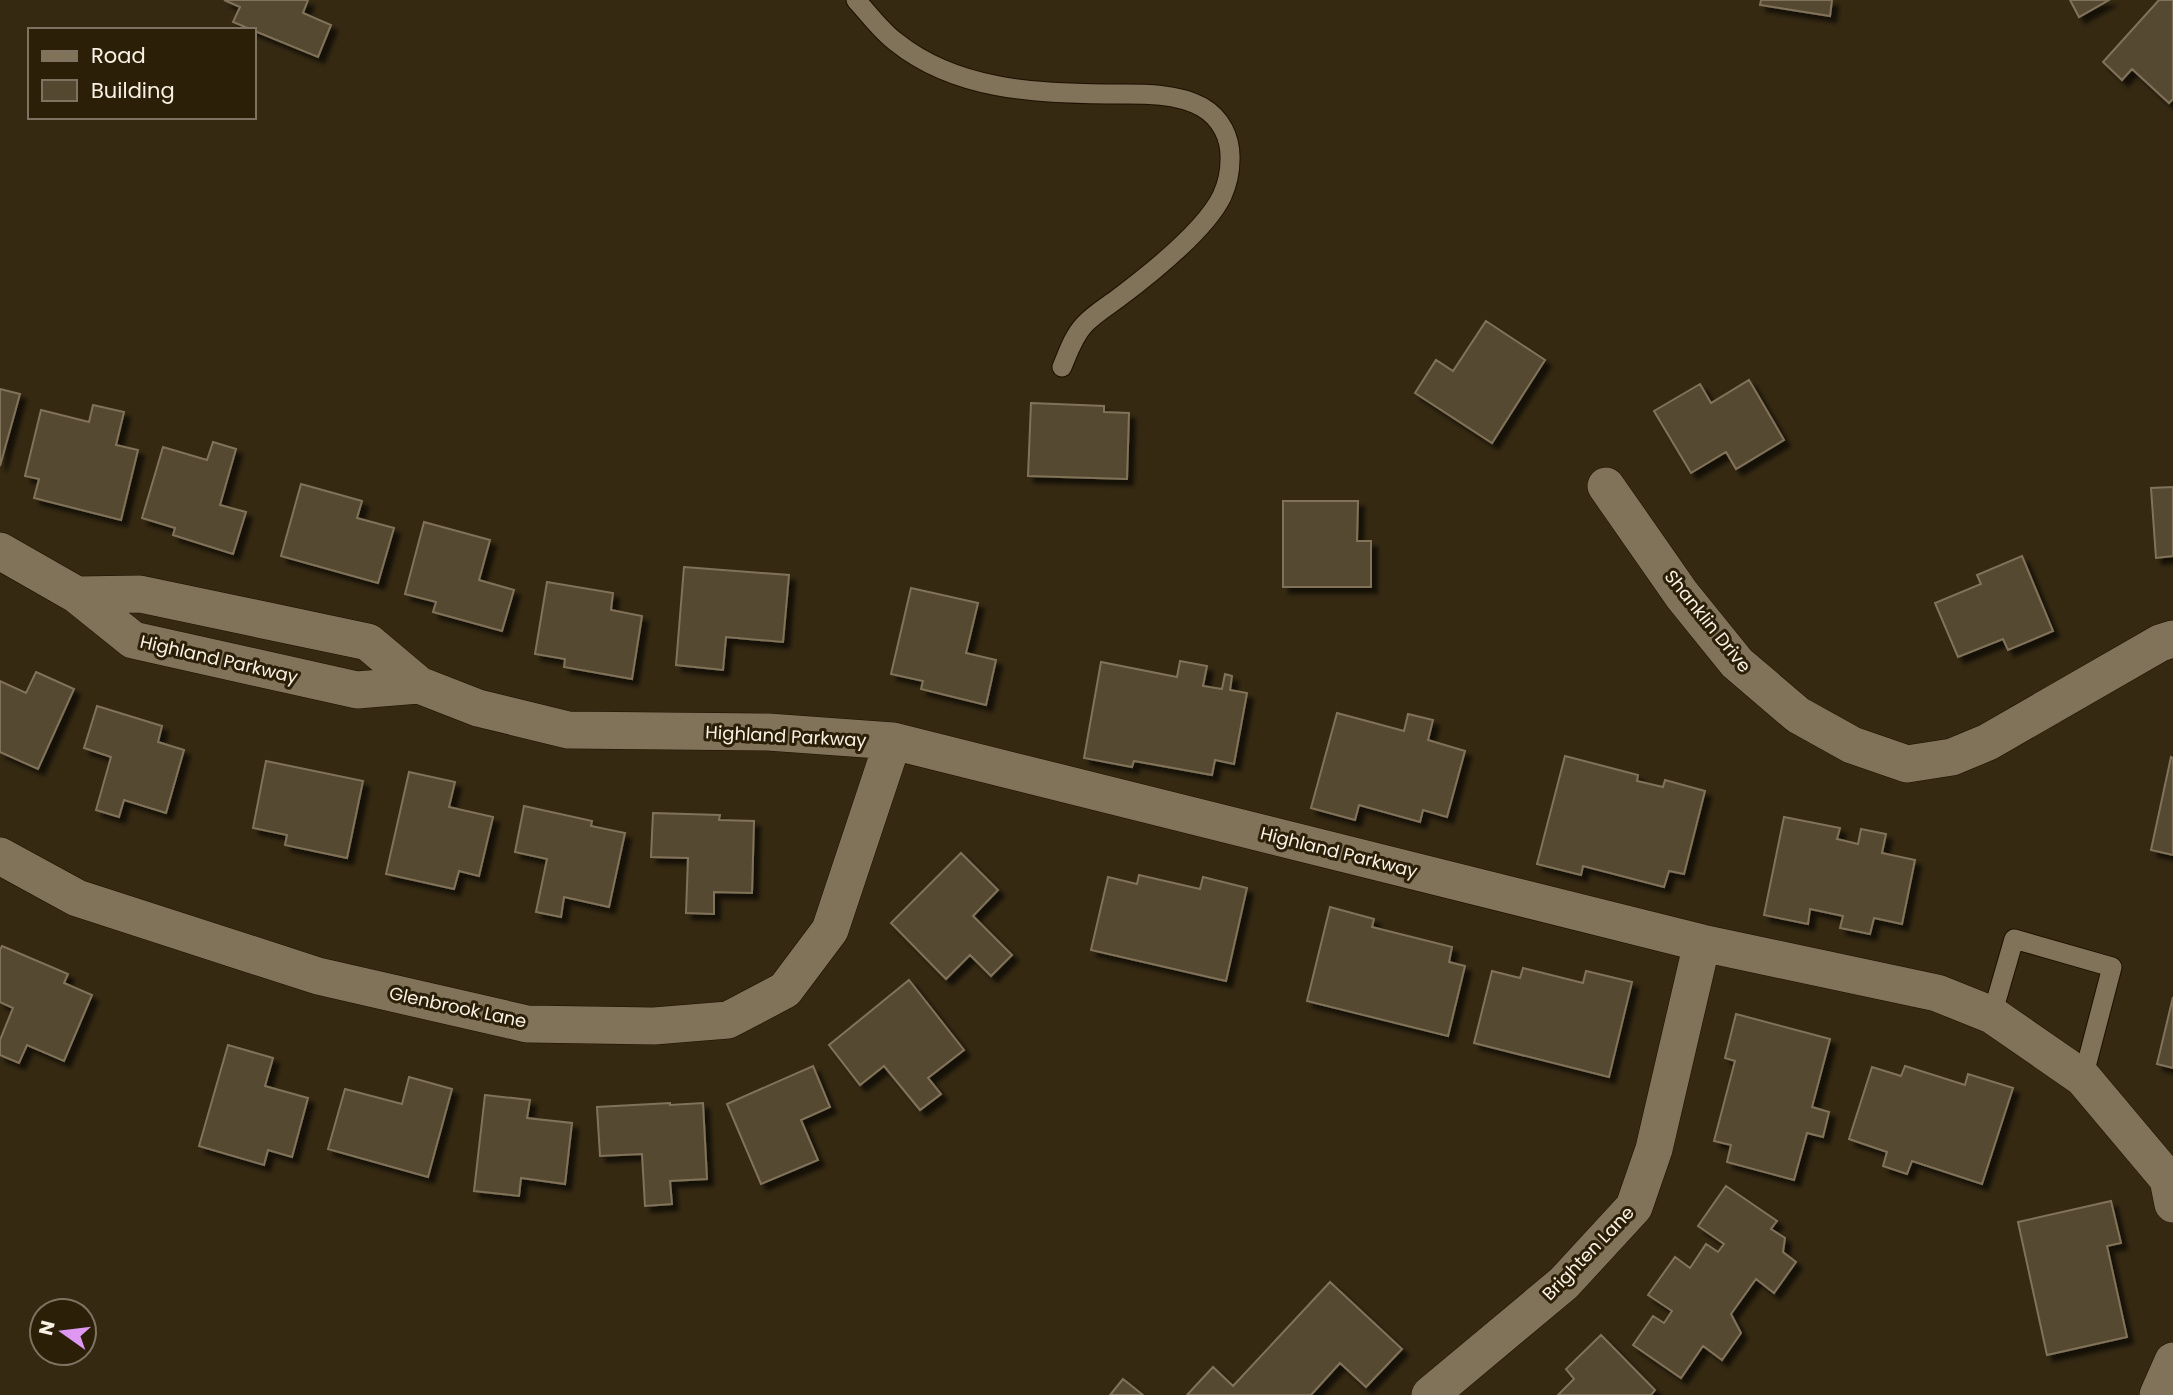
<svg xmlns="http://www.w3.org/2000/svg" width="2173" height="1395" viewBox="0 0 2173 1395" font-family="Poppins,sans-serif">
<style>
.building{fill:#554831;stroke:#81735a;stroke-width:2;filter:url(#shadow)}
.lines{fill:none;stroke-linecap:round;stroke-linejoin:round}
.lane-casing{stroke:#1c1100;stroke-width:21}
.street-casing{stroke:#1c1100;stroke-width:38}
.lane{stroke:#80735a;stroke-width:19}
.street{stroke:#80735a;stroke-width:37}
.labels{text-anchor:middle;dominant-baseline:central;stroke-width:6;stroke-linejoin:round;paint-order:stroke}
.street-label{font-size:18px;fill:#f9f1e4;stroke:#2b1f08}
</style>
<defs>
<filter id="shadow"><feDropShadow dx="6" dy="6" stdDeviation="2" flood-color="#0009"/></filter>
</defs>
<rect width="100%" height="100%" fill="#352912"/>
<path class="building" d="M224 0H308L303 13 331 25 318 57 233 22 240 7Z
M1761 0H1832L1830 16 1760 5Z
M2070 0H2109L2079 17Z
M2159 0H2173V99L2169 103 2132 69 2122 80 2103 62Z
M1486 321 1545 360 1492 443 1415 393 1436 360 1453 371Z
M1749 380 1784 440 1736 469 1726 452 1691 473 1654 411 1700 384 1711 403Z
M0 389 20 394 0 466Z
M1031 403 1104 406V412L1129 413 1127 479 1028 476Z
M93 405 124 412 116 445 138 450 121 520 34 498 39 479 25 476 41 410 89 422Z
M213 442 236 449 220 505 246 512 233 554 173 535 175 528 142 518 163 447 207 460Z
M301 484 362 501 357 518 394 528 378 583 281 556Z
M2173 487V556L2156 558 2151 488Z
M1283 501H1358L1357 541H1371V587H1283Z
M424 522 490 540 479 580 514 590 502 631 433 612 436 602 405 594Z
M2022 556 2053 631 2008 650 2003 639 1958 657 1935 603 1981 584 1977 575Z
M684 567 789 575 783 642 726 637 723 670 676 665Z
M547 582 613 593 611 610 642 616 632 679 564 667 565 659 535 654Z
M911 588 978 603 966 653 996 660 986 705 921 689 923 681 891 674Z
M1180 661 1207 666 1203 686 1222 689 1225 674 1232 676 1230 690 1247 693 1234 764 1215 760 1212 775 1134 761 1132 767 1084 758 1101 662 1177 677Z
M36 672 74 689 38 769 0 752V681L26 693Z
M97 706 162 726 158 742 184 750 166 813 124 800 119 817 96 810 111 757 84 748Z
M1337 713 1404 731 1408 714 1433 720 1428 740 1465 751 1447 817 1423 810 1420 822 1359 805 1355 820 1311 808Z
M1565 756 1638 775 1637 781 1663 787 1665 780 1705 791 1684 874 1669 871 1664 887 1583 866 1581 875 1537 864Z
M2171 757 2173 758V855L2151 850Z
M266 761 363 781 347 858 285 845 287 835 253 828Z
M409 772 455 782 449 807 493 817 479 876 459 871 454 889 386 874Z
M524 806 592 821 591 826 625 833 609 907 564 897 561 917 536 912 547 859 515 852Z
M653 813 720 815 719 820 754 821 752 893 714 892V914L686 913 688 858 651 857Z
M1784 817 1840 828 1837 839 1858 844 1861 829 1886 834 1882 853 1915 860 1902 924 1874 918 1870 934 1840 928 1843 916 1810 909 1808 924 1764 915Z
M961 853 998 890 973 916 1012 955 991 976 970 955 946 979 891 923Z
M1139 875 1200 889 1203 877 1247 888 1226 981 1091 950 1108 877 1137 884Z
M1330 907 1374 919 1372 927 1452 947 1449 962 1465 966 1448 1036 1307 1001Z
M2 946 68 974 64 983 92 995 64 1061 27 1045 19 1063 0 1055V1040L13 1008 0 1002V950Z
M1523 968 1583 983 1586 971 1632 982 1609 1077 1474 1043 1492 971 1520 978Z
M909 980 964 1050 928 1078 941 1094 920 1110 884 1066 860 1085 829 1045Z
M2173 997V1068L2157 1064Z
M1736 1014 1830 1039 1812 1107 1829 1112 1823 1137 1807 1133 1794 1180 1727 1162 1731 1145 1714 1141 1735 1061 1725 1058Z
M228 1045 273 1058 265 1086 308 1098 292 1157 268 1150 264 1165 199 1146Z
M813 1066 830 1107 801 1120 818 1160 761 1184 727 1104Z
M1905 1066 1965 1085 1968 1074 2013 1088 1982 1184 1912 1161 1907 1174 1883 1166 1887 1152 1849 1139 1872 1067 1901 1076Z
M409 1077 452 1089 428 1177 328 1149 345 1089 402 1104Z
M485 1095 530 1100 527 1118 572 1123 565 1184 521 1178 519 1196 474 1191Z
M670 1103V1105L703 1103 707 1179 670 1181 672 1204 645 1206 642 1154 600 1156 597 1107Z
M1726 1186 1777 1221 1771 1229 1785 1238 1783 1252 1796 1262 1774 1293 1756 1279 1731 1314 1741 1333 1722 1360 1703 1346 1681 1378 1633 1345 1653 1316 1664 1323 1672 1311 1648 1295 1675 1257 1690 1268 1706 1244 1718 1252 1724 1244 1698 1226Z
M2111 1201 2121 1243 2107 1246 2127 1337 2047 1355 2018 1222Z
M1330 1282 1402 1349 1366 1387 1340 1363 1311 1395H1187L1213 1367 1233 1386Z
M1601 1335 1655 1390 1651 1395H1558L1574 1379 1566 1369Z
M1123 1379 1143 1395H1110Z"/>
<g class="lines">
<g class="lane-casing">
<path id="lane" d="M856 0C869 14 881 31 896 42 956 90 1034 93 1108 94 1137 94 1175 92 1202 107 1221 118 1231 138 1230 160 1230 171 1227 185 1222 196 1205 231 1149 275 1117 299 1106 307 1093 315 1084 325 1073 337 1068 353 1062 367
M1992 1015 2014 939 2112 967 2083 1078"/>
</g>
<g class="street-casing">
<path id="street" d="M1606 486 1682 595 1737 663 1798 715 1852 745 1907 764 1952 757 1988 742 2160 643 2173 639
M0 551 77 595 133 640 357 690 419 685
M77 595 140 594 368 642 419 685 478 708 568 730 768 732 893 741 1702 943 1937 993 1992 1015 2083 1078 2168 1179 2173 1204
M0 856 77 898 318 976 527 1024 654 1026 728 1020 785 990 830 930 893 741
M1430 1395 1564 1283 1634 1207 1654 1149 1702 943
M2158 1395 2173 1361"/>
</g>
<use href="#lane" class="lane"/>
<use href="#street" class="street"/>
</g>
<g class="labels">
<g class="street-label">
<text transform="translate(1708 621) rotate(51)">Shanklin Drive</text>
<text transform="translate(219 659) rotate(13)">Highland Parkway</text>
<text transform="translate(786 736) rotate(3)">Highland Parkway</text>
<text transform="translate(1339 852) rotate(14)">Highland Parkway</text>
<text transform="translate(458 1007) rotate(12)">Glenbrook Lane</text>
<text transform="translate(1588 1253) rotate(-46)">Brighten Lane</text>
</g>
</g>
<rect x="28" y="28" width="228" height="91" fill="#2b1f08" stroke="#7d7360" stroke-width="2"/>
<rect x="42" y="51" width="35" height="10" fill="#80735a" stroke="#7d7360" stroke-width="2"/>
<text x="91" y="63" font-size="21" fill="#f9f1e4">Road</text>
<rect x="42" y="80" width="35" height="21" fill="#554831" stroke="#7d7360" stroke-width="2"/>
<text x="91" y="98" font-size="21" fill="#f9f1e4">Building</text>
<g transform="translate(63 1332) rotate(284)"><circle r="33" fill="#2b1f08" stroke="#7d7360" stroke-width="2"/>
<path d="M0-5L12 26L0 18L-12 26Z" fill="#df98f1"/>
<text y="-10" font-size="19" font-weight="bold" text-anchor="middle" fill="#f9f1e4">N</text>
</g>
</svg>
